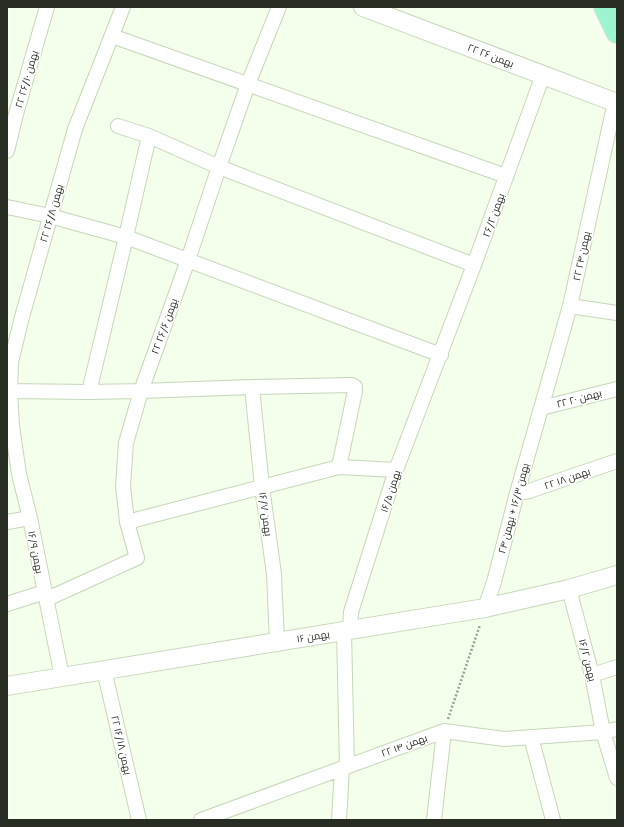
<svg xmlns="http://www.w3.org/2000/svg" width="624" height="827" viewBox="0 0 624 827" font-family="'Golos Text',Cairo,sans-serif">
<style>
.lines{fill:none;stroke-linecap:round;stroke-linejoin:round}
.minor-casing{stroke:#c6d7b9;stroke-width:16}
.tertiary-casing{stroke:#c6d7b9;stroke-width:20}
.primary-casing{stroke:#e5e6e4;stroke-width:24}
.path{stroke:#99a192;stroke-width:2.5;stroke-dasharray:2 2;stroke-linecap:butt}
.minor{stroke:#fff;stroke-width:14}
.tertiary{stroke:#fff;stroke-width:18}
.primary{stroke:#9cf4d1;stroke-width:22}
.labels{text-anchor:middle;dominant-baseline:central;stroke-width:3.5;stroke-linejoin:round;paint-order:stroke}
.street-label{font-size:10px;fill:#272d22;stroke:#fff}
</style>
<rect width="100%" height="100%" fill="#f4ffec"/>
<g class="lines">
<g class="minor-casing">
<path id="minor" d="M112 36 506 176
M118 126 149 136 219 167 474 265
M7 151 16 114 47 7
M7 207 50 216 126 237 441 355
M570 306 617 313
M252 387 262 487 274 574 277 642
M10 391 89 392 141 391 252 387 352 385 355 387V391L339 467
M89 392 126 237 149 136
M541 408 617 389
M517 493 529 491 617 461
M7 522 30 518
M127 522 339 467 396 470
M569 589 592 675 603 732 617 778
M47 599 137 558 127 522 123 486 126 443 141 391 188 260 219 167 248 84 279 7
M7 604 45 592
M485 608 494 582 517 493 570 306 615 102
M350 630 351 612 396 470 474 265 543 75
M344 631 347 767
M104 670 139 820
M592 675 617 667
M62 677 30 518 19 474 12 426 10 391 11 362 22 317 75 129 123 7
M531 737 553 820
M201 820 444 731 504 739 603 732 617 729
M339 820 342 768
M434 820 444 731"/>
</g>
<g class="tertiary-casing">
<path id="tertiary" d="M363 7 617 103
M7 686 485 608 569 589 617 575"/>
</g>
<g class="primary-casing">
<path id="primary" d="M605 7 617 32"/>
</g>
<path class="path" d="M448 719 480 625"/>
<use href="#minor" class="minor"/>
<use href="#tertiary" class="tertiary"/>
<use href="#primary" class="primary"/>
</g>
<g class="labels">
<g class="street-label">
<text transform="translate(491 55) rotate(21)">۲۲ بهمن ۲۶</text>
<text transform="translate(26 79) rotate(-74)">۲۲ بهمن ۲۶/۱۰</text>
<text transform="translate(51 213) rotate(-74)">۲۲ بهمن ۲۶/۸</text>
<text transform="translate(493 215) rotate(-70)">بهمن ۲۶/۲</text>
<text transform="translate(581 256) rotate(-78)">۲۲ بهمن ۲۴</text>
<text transform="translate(164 326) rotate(-70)">۲۲ بهمن ۲۶/۶</text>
<text transform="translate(579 398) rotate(-15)">۲۲ بهمن ۲۰</text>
<text transform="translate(567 478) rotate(-19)">۲۲ بهمن ۱۸</text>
<text transform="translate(390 491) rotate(-72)">بهمن ۱۶/۵</text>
<text transform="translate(513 508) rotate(-75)">بهمن ۱۶/۳ + بهمن ۲۴</text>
<text transform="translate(266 514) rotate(82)">بهمن ۱۶/۷</text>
<text transform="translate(36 552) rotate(79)">بهمن ۱۶/۹</text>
<text transform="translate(313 636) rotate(-9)">بهمن ۱۶</text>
<text transform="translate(588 660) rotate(76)">بهمن ۱۶/۲</text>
<text transform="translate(122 745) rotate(77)">۲۲ بهمن ۱۶/۱۸</text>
<text transform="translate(404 745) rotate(-20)">۲۲ بهمن ۱۴</text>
</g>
</g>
<rect width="624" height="827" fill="none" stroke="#272d22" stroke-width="16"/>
</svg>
